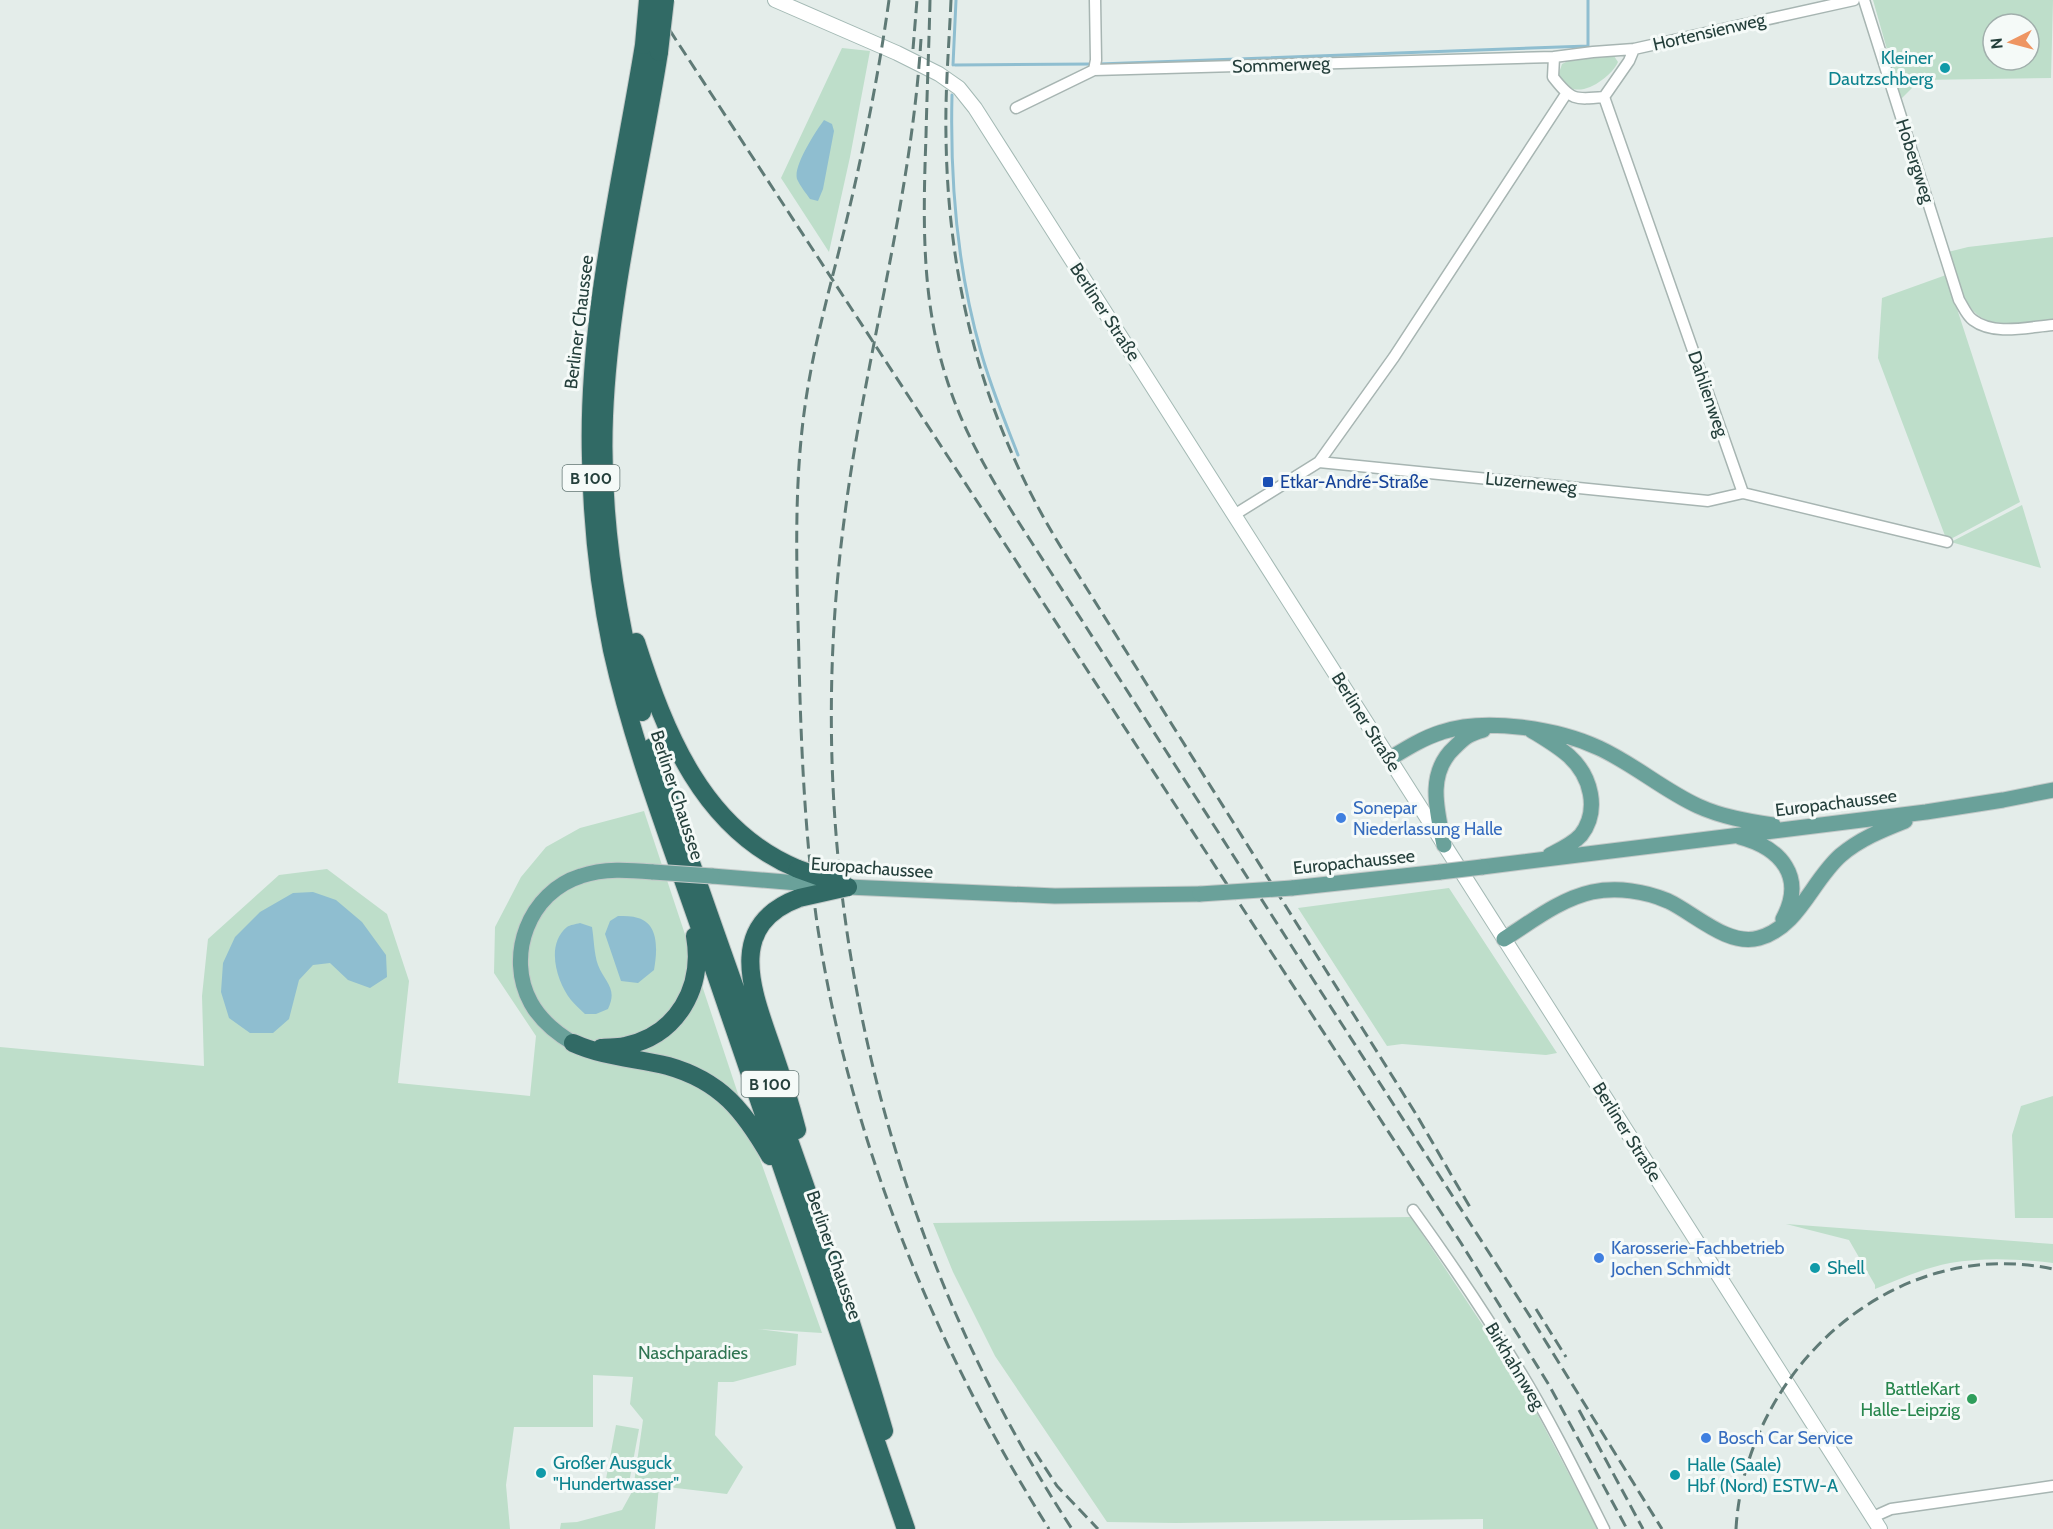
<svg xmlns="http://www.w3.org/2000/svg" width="2053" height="1529" viewBox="0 0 2053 1529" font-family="Cabin,sans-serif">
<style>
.green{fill:#bedeca;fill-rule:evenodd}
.water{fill:#8fbed0}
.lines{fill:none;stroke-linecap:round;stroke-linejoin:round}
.stream{stroke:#8fbed0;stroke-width:3}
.street-casing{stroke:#a7b5b2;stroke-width:13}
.secondary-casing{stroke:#a3b9b4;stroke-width:16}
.primary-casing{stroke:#c2c9c8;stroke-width:17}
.highway-casing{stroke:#c2c9c8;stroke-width:20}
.street{stroke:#fff;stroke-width:10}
.secondary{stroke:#fff;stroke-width:14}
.primary{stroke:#6aa19a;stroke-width:15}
.highway{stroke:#316a65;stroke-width:18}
.rail{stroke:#5f7a76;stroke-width:3;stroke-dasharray:12 6;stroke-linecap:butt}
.primary-bridge-casing{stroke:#c2c9c8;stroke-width:17;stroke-linecap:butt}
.highway-bridge-casing{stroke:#c2c9c8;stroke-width:20;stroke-linecap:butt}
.primary-bridge{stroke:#6aa19a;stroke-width:15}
.highway-bridge{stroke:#316a65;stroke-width:18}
.culture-dot{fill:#0f9aa8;stroke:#f5faf8;stroke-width:2}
.transit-dot{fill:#1a4fb4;stroke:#f5faf8;stroke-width:2}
.shop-dot{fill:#3f7fe0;stroke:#f5faf8;stroke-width:2}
.leisure-dot{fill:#2e9e5b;stroke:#f5faf8;stroke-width:2}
.labels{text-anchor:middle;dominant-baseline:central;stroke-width:6;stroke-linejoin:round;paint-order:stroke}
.shield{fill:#f5faf8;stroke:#637774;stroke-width:1.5}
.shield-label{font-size:16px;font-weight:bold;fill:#243f3b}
.street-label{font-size:18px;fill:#243f3b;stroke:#f5faf8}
.culture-label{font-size:18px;fill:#0d838f;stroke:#f5faf8;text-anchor:start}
.transit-label{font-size:18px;fill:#164399;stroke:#f5faf8;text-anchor:start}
.shop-label{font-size:18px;fill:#366cbe;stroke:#f5faf8;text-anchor:start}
.park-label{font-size:18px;fill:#2f7552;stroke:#f5faf8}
.leisure-label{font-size:18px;fill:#27864d;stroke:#f5faf8;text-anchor:end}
</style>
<rect width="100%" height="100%" fill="#e4edea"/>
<path class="green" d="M1873 0H2053L2051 78 1920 80 1901 99ZM1993 24H2029V60H1993Z
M842 48 870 51 850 157 829 252 781 178Z
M1614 56 1618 62C1612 76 1584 97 1569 87 1565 85 1561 80 1558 76L1562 64 1568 61Z
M2053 237V320C1975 328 1972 326 1948 252L1968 247Z
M1946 275 2020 502 1947 541 1878 358 1882 298Z
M2022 505 2041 568 1951 542Z
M644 811 757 1151 822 1333 757 1329 798 1334 796 1365 733 1382H718L715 1435 743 1467 727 1494 659 1486 655 1529H560L561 1523 577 1522 622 1510 633 1490 643 1420 630 1404 633 1377 593 1375V1427H514L506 1485 510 1529H0V1047L204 1066 202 996 208 939 279 875 327 869 387 914 409 981 398 1083 530 1096 536 1036 494 973 495 927 521 877 546 847 580 828Z
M1449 888 1557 1053 1546 1055 1402 1044 1387 1046 1298 908Z
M2053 1096V1218H2015L2012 1135 2021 1106Z
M1411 1217 1521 1383 1598 1529H1483V1519L1176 1523 1107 1522 995 1356 953 1272 933 1223Z
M1786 1224 2053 1244V1263C2019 1259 1985 1257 1950 1263 1924 1268 1900 1279 1875 1289V1285L1849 1240Z
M616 1425 639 1429 629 1483 606 1479Z"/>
<path class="water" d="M824 120 832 124 834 131 823 189 818 201 810 199C806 193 800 186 797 179 793 166 816 131 824 120Z
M313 892 336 900 362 922 386 955 387 977 370 988 348 980 330 963 313 965 299 980 289 1019 273 1033H250L229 1018 221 992 223 963 235 937 260 912 293 893Z
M618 916C625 916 632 916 638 918 660 924 657 953 654 970L638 983 621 981 605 934 610 921Z
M580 923 592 927C594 939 594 954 598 965 605 983 618 988 608 1009L596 1014H585C580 1009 575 1005 571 1000 557 982 545 945 567 927 570 925 576 924 580 923Z"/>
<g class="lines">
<path class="stream" d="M1099 64 1588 46V0
M953 65 956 0
M955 65 1093 64
M952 95C950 181 957 269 981 352 991 388 1005 421 1018 455"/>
<g class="street-casing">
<path id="street" d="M1864 0 1959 300C1963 306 1967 316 1973 320 1994 336 2028 327 2053 325
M1634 49 1629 61 1604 97C1574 100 1571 100 1553 77L1554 57 1593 52 1634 49 1854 0
M1094 70 1096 60 1095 0
M1604 97 1743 493 1947 542
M1016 108 1094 70 1554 57
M1319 462 1708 501 1743 493
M1234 515 1319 462 1394 357 1566 94
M1413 1210C1449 1260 1483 1310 1515 1363 1548 1416 1576 1473 1604 1529
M1873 1517 1891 1509 2053 1486"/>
</g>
<g class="secondary-casing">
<path id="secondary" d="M775 0 897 53 939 74 959 88 975 108 1880 1529"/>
</g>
<g class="primary-casing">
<path id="primary" d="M1531 730C1544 738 1558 746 1569 756 1591 776 1600 810 1581 835 1573 844 1560 850 1550 855
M1389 759C1407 748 1423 738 1442 732 1486 717 1558 729 1599 748 1634 764 1663 790 1698 806 1722 817 1747 821 1773 825
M1740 837C1781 848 1806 877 1783 919
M1444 845C1437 811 1426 773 1455 747 1465 737 1469 734 1483 730
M1482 867 1926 812 2003 800 2053 790
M712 876 798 883
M848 887 1055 896 1200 894
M1292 888 1440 872
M1504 939C1531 922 1560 899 1592 892 1617 887 1645 891 1668 901 1694 913 1728 947 1759 938 1799 927 1812 880 1841 855 1860 839 1882 830 1905 821
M573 1043C556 1033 541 1021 531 1003 505 956 529 892 581 876 604 868 629 870 653 872"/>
</g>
<g class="highway-casing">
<path id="highway" d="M644 45C622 181 587 319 591 458 592 522 599 587 612 650 636 758 678 861 713 966 777 1154 842 1341 906 1529
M636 642C665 733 703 830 798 869
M642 712C616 616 600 515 604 416 609 293 640 173 659 52
M652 747C726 976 817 1199 884 1431
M573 1043C604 1057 636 1058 668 1066 721 1081 744 1111 770 1156
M601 1048C608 1047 617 1048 625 1046 678 1035 704 987 695 936
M797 1130C790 1103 782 1077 773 1051 754 995 723 926 799 898"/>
</g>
<use href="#street" class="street"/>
<use href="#secondary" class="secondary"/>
<use href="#primary" class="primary"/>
<use href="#highway" class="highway"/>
<path class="rail" d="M650 0 1461 1243 1549 1385 1627 1529
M889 0C878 79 862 157 843 235 829 291 813 348 805 406 793 490 797 576 799 660 801 748 805 836 817 923 849 1138 933 1345 1049 1529
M930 0C929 45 927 91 926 136 923 219 921 300 947 380 964 434 993 482 1023 529L1533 1321 1662 1529
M951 0C949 46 945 91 946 137 948 286 984 422 1062 549L1416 1114 1471 1209
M921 39C911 202 864 360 844 521 798 872 878 1233 1072 1529
M913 49 917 0
M1536 1309 1566 1357
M1579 1410 1643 1529
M1035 1452 1057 1486 1098 1529
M1736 1529C1745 1371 1892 1235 2053 1269"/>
<g class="primary-bridge-casing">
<path id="primary-bridge" d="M653 872 712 876
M1440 872 1482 867
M798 883 833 886
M1200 894 1292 888"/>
</g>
<g class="highway-bridge-casing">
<path id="highway-bridge" d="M644 45 648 0
M659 52 665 0
M798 869 848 887
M799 898 848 887"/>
</g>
<use href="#primary-bridge" class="primary-bridge"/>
<use href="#highway-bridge" class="highway-bridge"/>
</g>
<g class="culture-dot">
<circle cx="1945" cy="68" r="6"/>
<circle cx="1815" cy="1268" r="6"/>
<circle cx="541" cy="1473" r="6"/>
<circle cx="1675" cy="1475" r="6"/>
</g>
<rect class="transit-dot" x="1262" y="476" width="12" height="12" rx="3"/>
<g class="shop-dot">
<circle cx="1341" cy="818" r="6"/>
<circle cx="1599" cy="1258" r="6"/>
<circle cx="1706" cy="1438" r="6"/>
</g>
<circle class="leisure-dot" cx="1972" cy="1399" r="6"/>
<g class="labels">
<g class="shield">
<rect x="562.5" y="465" width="57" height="26" rx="4.5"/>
<rect x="741.5" y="1071" width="57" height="26" rx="4.5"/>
</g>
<g class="shield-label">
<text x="591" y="478">B 100</text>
<text x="770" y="1084">B 100</text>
</g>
<g class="street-label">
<text transform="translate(1709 32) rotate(-13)">Hortensienweg</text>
<text transform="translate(1281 65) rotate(-2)">Sommerweg</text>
<text transform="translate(1915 161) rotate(72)">Hobergweg</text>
<text transform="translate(1105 312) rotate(57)">Berliner Straße</text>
<text transform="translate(579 322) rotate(-83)">Berliner Chaussee</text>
<text transform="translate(1708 394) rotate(71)">Dahlienweg</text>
<text transform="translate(1531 483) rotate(6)">Luzerneweg</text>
<text transform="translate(1366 722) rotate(58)">Berliner Straße</text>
<text transform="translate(677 795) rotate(72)">Berliner Chaussee</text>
<text transform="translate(1836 803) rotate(-7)">Europachaussee</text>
<text transform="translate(1354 862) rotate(-6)">Europachaussee</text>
<text transform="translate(872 868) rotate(4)">Europachaussee</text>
<text transform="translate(1627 1132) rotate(58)">Berliner Straße</text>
<text transform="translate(834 1255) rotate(71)">Berliner Chaussee</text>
<text transform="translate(1515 1366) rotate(59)">Birkhahnweg</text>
</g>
<g class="culture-label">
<text x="1933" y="58" text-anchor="end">Kleiner<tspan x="1933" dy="21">Dautzschberg</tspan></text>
<text x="1827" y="1268">Shell</text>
<text x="553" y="1463">Großer Ausguck<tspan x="553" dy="21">"Hundertwasser"</tspan></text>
<text x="1687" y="1465">Halle (Saale)<tspan x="1687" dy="21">Hbf (Nord) ESTW-A</tspan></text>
</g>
<g class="transit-label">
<text x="1280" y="482">Etkar-André-Straße</text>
</g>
<g class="shop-label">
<text x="1353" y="808">Sonepar<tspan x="1353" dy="21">Niederlassung Halle</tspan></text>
<text x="1611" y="1248">Karosserie-Fachbetrieb<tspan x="1611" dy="21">Jochen Schmidt</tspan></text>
<text x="1718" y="1438">Bosch Car Service</text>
</g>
<g class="park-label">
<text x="693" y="1353">Naschparadies</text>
</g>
<g class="leisure-label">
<text x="1960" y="1389">BattleKart<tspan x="1960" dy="21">Halle-Leipzig</tspan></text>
</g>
</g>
<g transform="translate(2011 42) rotate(264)"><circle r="28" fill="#f5faf8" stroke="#a1afac" stroke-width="1.5"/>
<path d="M0-4.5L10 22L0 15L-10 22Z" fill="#ee9562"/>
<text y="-9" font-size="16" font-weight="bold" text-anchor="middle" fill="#243f3b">N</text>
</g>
</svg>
